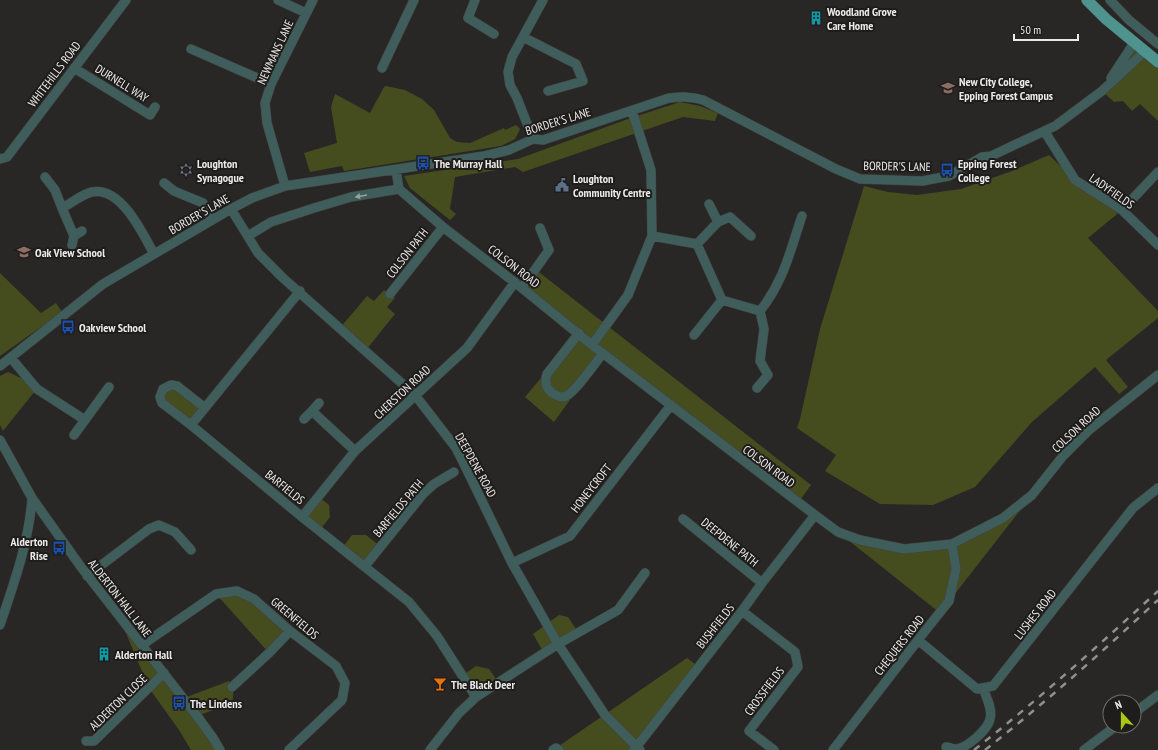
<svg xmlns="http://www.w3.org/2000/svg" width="1158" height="750" viewBox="0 0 1158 750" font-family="'PT Sans Narrow',sans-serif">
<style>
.green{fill:#454d1f}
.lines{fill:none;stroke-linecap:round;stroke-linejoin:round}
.minor-casing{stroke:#434240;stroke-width:10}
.major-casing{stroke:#434240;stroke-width:12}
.minor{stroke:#3e5d5b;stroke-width:9}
.major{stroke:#4f938e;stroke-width:11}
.rail{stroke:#908f8d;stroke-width:2.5;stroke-dasharray:7 7;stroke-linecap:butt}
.oneway{fill:#94a3a1}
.labels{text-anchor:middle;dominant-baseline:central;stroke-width:4;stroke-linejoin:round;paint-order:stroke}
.poi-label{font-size:12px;font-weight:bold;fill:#eae9e7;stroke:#1f1d1b;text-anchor:start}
.street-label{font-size:12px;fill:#eae9e7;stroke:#1f1d1b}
</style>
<rect width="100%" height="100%" fill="#282725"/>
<path class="green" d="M1134 43 1158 62V121L1140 104 1132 111 1123 101 1114 102 1102 91Z
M386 86 405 90 422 99 434 110 450 138 457 142 470 143 504 128 505 130 516 125 520 129 515 139 501 146 344 171 342 166 310 172 304 153 337 143 331 107 335 94 370 113 384 87Z
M680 102 700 106 718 113 715 121 683 117 523 172 515 167 455 177 450 209 456 214 450 220 410 188 404 176 518 159 628 119Z
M1049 155 1075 180 1122 210 1088 238 1158 311V318L1106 360 1128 387 1119 394 1095 367 1032 422 975 487 933 505 880 504 825 471 836 455 797 428 800 419 820 329 864 186 888 192 917 195 961 189 1012 171Z
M535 269 811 485 798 503 603 353 571 393 570 400 554 422 525 397 579 333 522 288Z
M0 273 41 313 56 303 62 312 0 356Z
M384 290 395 298 387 307 395 314 366 350 340 328 367 296 374 301Z
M8 372 23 379 35 391 3 431 0 425V376Z
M171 385 205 408 191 425 162 403 161 393Z
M1032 495 940 613 838 532 904 549 952 544 983 529Z
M319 497 329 505 330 517 320 530 302 517Z
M352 535H366L381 547 365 566 342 548Z
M237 591 290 631 269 653 216 594Z
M118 614 184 698 229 681C234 688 234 694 232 703L197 716 220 750H191L179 730 149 688Z
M559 615 568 617 578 632 544 653 533 634Z
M687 658 699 667 634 750H559L556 748Z
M476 666 489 669 498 682 476 697 462 676Z"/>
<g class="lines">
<g class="minor-casing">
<path id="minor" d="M278 0 306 13
M475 0 468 18 494 34
M1110 0 1129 20 1158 44
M523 37 576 64 583 81 548 91
M191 49 271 84
M74 68 150 115 155 107
M382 68 414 0
M1111 78 1134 43
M1045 132 1075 180 1122 210 1158 245
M533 139 517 98 510 85 508 72 512 57 543 0
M0 159 7 157 126 0
M396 170 399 189 443 227 522 288 592 345 815 515 838 532 860 540 904 549 952 544 1003 518 1032 495 1063 456 1089 430 1158 375
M45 177 55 190 62 208C72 203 82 194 92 192 121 186 143 234 154 254
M164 183 174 191 203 203 212 220
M285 186 267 123 265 103 271 84 313 0
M709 204 718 222
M62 208 74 236 82 231
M231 209 258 253 283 278 415 395 456 448 465 466 512 563 558 644 605 715 640 750
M1122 210 1158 172
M248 236 271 222 314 208 351 197 399 189
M652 236 697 244 722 300 760 311C784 281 790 251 802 216
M697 244 718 222 730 217 751 236
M72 245 74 236
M522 288 549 250 540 228
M300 291 191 425 302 517 409 602 437 636 476 697
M390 294 443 227
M579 333 547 374C545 380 545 386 550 391 553 394 559 397 564 397 573 395 596 362 603 353
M694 335 722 300
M592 345 628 295 652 236 651 170 632 111
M11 358 37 389 85 420
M0 366 103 284 231 209 252 198 285 186 484 156 509 150 533 139 543 140 669 98C681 97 691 96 703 100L836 169 860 179 922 181 949 176 982 157 991 156 1055 126 1102 91 1127 68 1145 51
M757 388 768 375 760 361 764 329 760 311
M319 403 312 411 355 451
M304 419 312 411
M191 425 162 403 160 397 163 389 171 385 177 386 205 408
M74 435 109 387
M0 440 32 498 81 567 197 716 213 738 220 750
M302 517 355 451 467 348 515 282
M683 519 762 583
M512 563 570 536 671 405
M365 566 423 494 434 484 454 472
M87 576 149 529 159 525 175 532 191 550
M742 611 795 652 798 667 749 731 774 750
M0 625C14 583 29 542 32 498
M918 640 977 689 993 686 1133 508 1158 488
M142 645 216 594 237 591 254 599 290 631 336 666 345 683 342 700 289 750
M232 687 269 653 290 631
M1134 713 1158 695
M86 741H94L164 673
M946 747C949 747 953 749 955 749 967 749 988 729 990 719 993 709 986 697 983 688
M430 750 459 713 476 697 558 644 618 610 645 573
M553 750 556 748 559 750
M634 750 742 611 762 583 815 515
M833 750 925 631 949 601 956 569 952 544
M1084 750 1116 726"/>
</g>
<g class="major-casing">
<path id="major" d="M1087 0 1106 19 1158 62"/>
</g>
<use href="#minor" class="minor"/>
<use href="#major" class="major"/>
<path class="rail" d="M974 750C1038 700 1098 646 1158 591
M985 750C1045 703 1102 652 1158 600"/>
</g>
<defs><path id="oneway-solid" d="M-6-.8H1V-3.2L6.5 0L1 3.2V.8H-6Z"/></defs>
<use class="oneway" href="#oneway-solid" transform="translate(361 196) rotate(170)"/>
<defs>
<g id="building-bare" transform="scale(1.08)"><path d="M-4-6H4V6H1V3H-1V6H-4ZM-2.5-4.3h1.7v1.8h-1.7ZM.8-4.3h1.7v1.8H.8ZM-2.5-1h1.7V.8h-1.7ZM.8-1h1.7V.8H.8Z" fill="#0f9aa8" stroke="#1f1d1b" stroke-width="2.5" paint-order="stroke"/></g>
<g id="university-bare" transform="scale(1.08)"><path d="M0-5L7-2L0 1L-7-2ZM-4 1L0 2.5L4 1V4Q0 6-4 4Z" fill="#8d6e63" stroke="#1f1d1b" stroke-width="2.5" paint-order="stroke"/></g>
<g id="bus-bare" transform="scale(1.08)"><path d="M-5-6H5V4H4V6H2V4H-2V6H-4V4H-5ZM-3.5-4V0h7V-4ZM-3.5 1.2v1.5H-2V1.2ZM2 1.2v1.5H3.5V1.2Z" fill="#1a4fb4" stroke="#1f1d1b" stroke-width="2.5" paint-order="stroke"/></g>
<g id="synagogue-bare" transform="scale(1.08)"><path d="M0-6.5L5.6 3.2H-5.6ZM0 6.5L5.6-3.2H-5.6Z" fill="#6b7280" stroke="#1f1d1b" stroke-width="2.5" paint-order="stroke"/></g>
<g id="civic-bare" transform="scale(1.08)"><path d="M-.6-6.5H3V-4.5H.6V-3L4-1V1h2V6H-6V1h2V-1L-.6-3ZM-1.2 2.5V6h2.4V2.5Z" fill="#5c6f8a" stroke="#1f1d1b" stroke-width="2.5" paint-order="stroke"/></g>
<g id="school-bare" transform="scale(1.08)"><path d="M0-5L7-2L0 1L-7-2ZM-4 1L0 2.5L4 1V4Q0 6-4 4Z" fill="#8d6e63" stroke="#1f1d1b" stroke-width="2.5" paint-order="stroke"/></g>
<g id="bar-bare" transform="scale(1.08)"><path d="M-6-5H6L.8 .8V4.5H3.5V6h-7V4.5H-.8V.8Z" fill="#e8710a" stroke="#1f1d1b" stroke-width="2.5" paint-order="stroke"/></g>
</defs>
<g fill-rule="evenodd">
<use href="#building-bare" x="816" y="18"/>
<use href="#university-bare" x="948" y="88"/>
<use href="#bus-bare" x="423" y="163"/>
<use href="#synagogue-bare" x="186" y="170"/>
<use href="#bus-bare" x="947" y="170"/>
<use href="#civic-bare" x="562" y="185"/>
<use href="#school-bare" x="24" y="252"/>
<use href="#bus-bare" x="68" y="327"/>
<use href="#bus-bare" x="59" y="548"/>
<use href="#building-bare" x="104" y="654"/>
<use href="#bar-bare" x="440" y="684"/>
<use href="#bus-bare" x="179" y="703"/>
</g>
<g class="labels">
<g class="poi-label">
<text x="827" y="11">Woodland Grove<tspan x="827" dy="14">Care Home</tspan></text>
<text x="959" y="81">New City College,<tspan x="959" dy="14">Epping Forest Campus</tspan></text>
<text x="197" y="163">Loughton<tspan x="197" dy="14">Synagogue</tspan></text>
<text x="434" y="163">The Murray Hall</text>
<text x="958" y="163">Epping Forest<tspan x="958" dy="14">College</tspan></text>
<text x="573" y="178">Loughton<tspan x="573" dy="14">Community Centre</tspan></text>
<text x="35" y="252">Oak View School</text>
<text x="79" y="327">Oakview School</text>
<text x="48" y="541" text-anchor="end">Alderton<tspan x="48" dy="14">Rise</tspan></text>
<text x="115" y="654">Alderton Hall</text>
<text x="451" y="684">The Black Deer</text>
<text x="190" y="703">The Lindens</text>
</g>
<g class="street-label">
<text transform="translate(275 52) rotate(-65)">NEWMANS LANE</text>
<text transform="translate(54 74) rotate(-53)">WHITEHILLS ROAD</text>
<text transform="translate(122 83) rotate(32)">DURNELL WAY</text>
<text transform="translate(558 121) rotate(-17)">BORDER'S LANE</text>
<text transform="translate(897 166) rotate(1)">BORDER'S LANE</text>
<text transform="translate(1112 191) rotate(35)">LADYFIELDS</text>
<text transform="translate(199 214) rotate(-30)">BORDER'S LANE</text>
<text transform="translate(407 253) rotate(-52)">COLSON PATH</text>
<text transform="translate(514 266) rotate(38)">COLSON ROAD</text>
<text transform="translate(402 392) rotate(-43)">CHERSTON ROAD</text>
<text transform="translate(1076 429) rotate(-43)">COLSON ROAD</text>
<text transform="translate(476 465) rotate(61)">DEEPDENE ROAD</text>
<text transform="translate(769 466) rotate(37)">COLSON ROAD</text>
<text transform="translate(285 487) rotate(39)">BARFIELDS</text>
<text transform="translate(591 488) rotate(-52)">HONEYCROFT</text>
<text transform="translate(398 508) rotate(-50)">BARFIELDS PATH</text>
<text transform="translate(730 542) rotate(39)">DEEPDENE PATH</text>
<text transform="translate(120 598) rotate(52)">ALDERTON HALL LANE</text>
<text transform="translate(1035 614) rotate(-52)">LUSHES ROAD</text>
<text transform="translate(295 618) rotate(40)">GREENFIELDS</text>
<text transform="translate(715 626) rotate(-52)">BUSHFIELDS</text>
<text transform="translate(899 645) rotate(-52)">CHEQUERS ROAD</text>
<text transform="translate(764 691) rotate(-53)">CROSSFIELDS</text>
<text transform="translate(118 702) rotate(-44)">ALDERTON CLOSE</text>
</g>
</g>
<g transform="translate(1122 714) rotate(339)"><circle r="19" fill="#1f1d1b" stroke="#706f6d"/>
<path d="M0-3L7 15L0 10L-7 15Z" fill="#abc615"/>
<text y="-6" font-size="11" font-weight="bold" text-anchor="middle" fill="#eae9e7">N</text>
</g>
<path d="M1014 34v6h64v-6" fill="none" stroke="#eae9e7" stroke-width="2"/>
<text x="1020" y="34" font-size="12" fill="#eae9e7" stroke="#1f1d1b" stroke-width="3" paint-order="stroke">50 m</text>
</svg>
